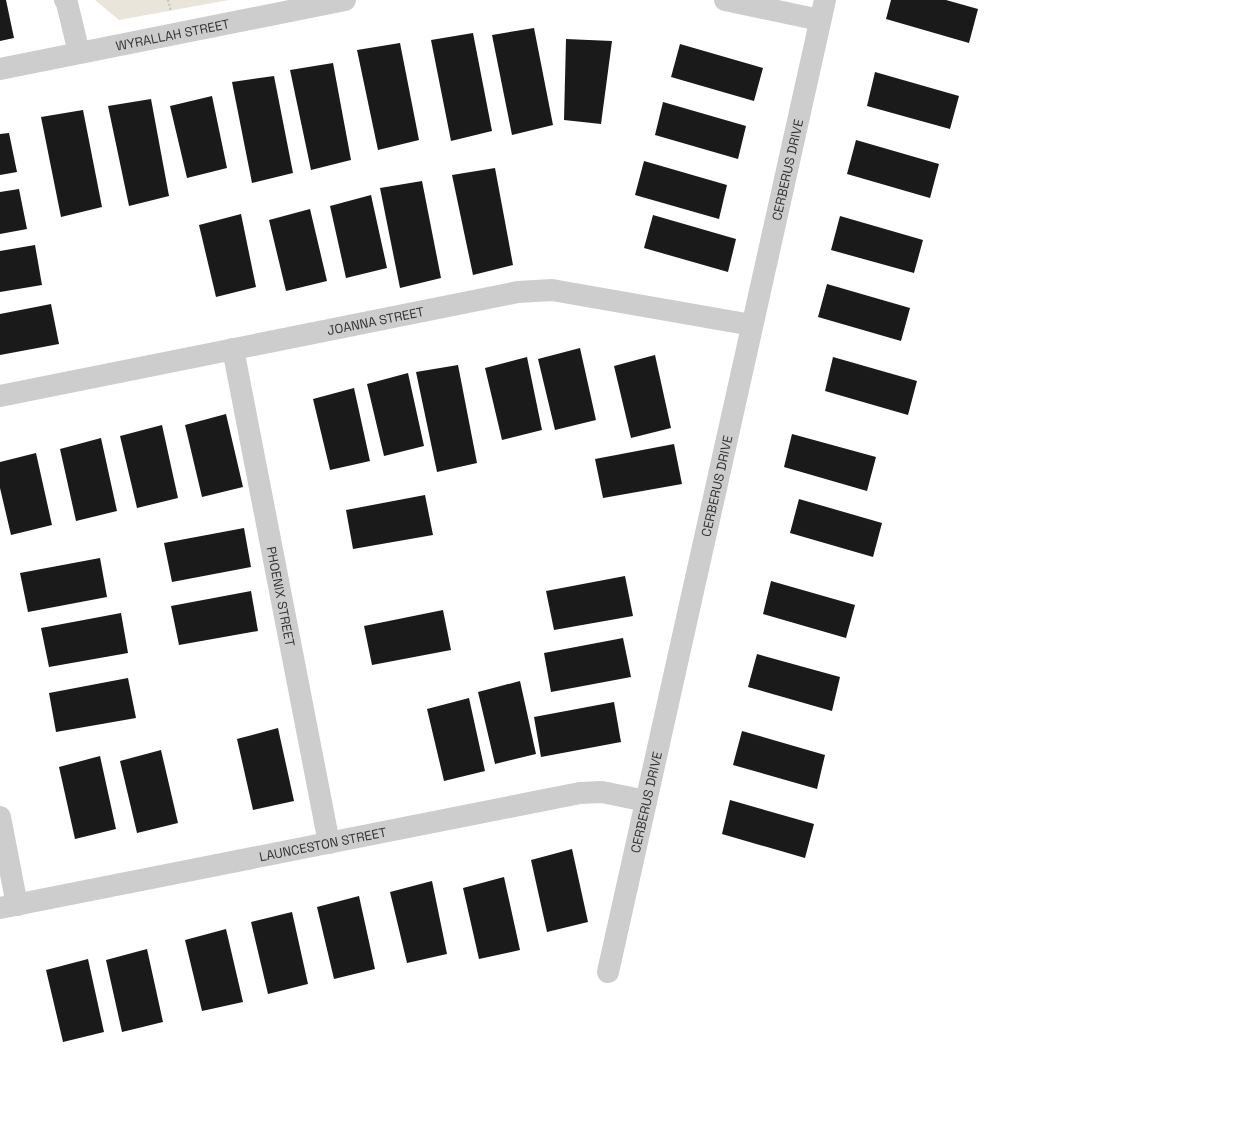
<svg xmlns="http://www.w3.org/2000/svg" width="1237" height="1134" viewBox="0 0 1237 1134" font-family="'Space Grotesk',sans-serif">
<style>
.green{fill:#eae5db}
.building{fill:#1a1a1a}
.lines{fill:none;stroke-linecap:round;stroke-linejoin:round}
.path{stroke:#c7c7c7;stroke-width:2.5;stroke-dasharray:2 2;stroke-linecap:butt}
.minor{stroke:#cdcdcd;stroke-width:22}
.tertiary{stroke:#cdcdcd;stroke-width:22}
.labels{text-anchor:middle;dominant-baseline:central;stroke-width:4;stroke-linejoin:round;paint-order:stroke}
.street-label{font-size:13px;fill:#333;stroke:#fff}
</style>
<rect width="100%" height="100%" fill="#fff"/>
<path class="green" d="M95 0H229L119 20Z"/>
<path class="building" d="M0 0H6L14 38 0 41Z
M891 0H946L978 9 969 43 886 19Z
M534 28 553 125 512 135 492 35Z
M473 33 492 131 451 141 431 40Z
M566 39 612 41 601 124 564 120Z
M400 43 419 140 378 150 357 50Z
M680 44 763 68 754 101 671 77Z
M333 63 351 160 311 170 290 70Z
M875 72 959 96 950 129 867 106Z
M274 76 293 173 252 183 232 82Z
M212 96 227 168 187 178 170 106Z
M151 99 169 196 129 206 108 106Z
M663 102 746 126 738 159 655 135Z
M83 110 102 207 61 217 41 117Z
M9 133 17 172 0 175V134Z
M856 140 939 164 930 198 847 174Z
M644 161 727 185 719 219 635 195Z
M495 168 513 265 473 275 452 175Z
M422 181 441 278 400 288 380 188Z
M19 189 27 229 0 234V192Z
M371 195 387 268 346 278 330 206Z
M310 209 327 281 286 291 269 220Z
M241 214 256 287 216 297 199 225Z
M653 215 736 239 728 272 644 248Z
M840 216 923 240 914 273 831 250Z
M35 245 42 285 0 292V251Z
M827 284 910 308 901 341 818 317Z
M51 304 59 344 0 355V314Z
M580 348 596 420 555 430 538 359Z
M655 355 671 428 631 438 614 366Z
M527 357 542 430 502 440 485 368Z
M833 357 917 381 908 415 825 391Z
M458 365 477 463 437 472 416 372Z
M408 373 424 446 384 456 367 384Z
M354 388 370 461 330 470 313 399Z
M226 414 243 487 202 497 185 425Z
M162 425 178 498 137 508 120 436Z
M792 434 876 457 867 491 784 467Z
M101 438 117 511 76 521 60 449Z
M674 444 682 484 603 498 595 459Z
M36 453 52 525 11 535 0 488V462Z
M425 495 433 535 353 549 346 510Z
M799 499 882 523 873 557 790 533Z
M244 528 251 567 172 582 164 543Z
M100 558 107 597 28 612 20 573Z
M625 576 633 616 554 630 546 591Z
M771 581 855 605 846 638 763 614Z
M251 591 258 631 179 645 171 606Z
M443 610 451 650 372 665 364 626Z
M121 613 128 653 49 667 41 628Z
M623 638 631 677 551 692 544 653Z
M757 654 840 677 832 711 748 687Z
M128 678 136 718 56 732 49 693Z
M520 681 536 754 495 764 478 692Z
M469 698 485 771 444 781 427 709Z
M614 702 621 742 541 757 534 717Z
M278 728 294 801 253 810 237 739Z
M742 731 825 755 817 789 733 765Z
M161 750 178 823 137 833 120 761Z
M100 756 116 829 75 839 59 767Z
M730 800 814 824 805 858 722 834Z
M572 849 588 922 547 932 531 860Z
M504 877 520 950 479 959 463 888Z
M432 881 447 954 407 963 390 892Z
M359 896 375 969 334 979 317 907Z
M292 912 308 984 268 994 251 922Z
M226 929 243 1002 202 1011 185 940Z
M147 949 163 1022 122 1032 106 960Z
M88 959 104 1032 63 1042 46 970Z"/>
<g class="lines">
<path class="path" d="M168 0 171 11"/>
<g class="minor">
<path d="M65 0 67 3 79 53"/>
<path d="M725 0 820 20"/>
<path id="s1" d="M0 69 345 0"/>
<path id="s2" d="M233 349 329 843"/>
<path id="s3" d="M0 396 518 292 552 290 752 325"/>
<path d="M0 817 17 905"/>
<path id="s4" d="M0 908 580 793 602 792 646 801"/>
</g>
<path class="tertiary" id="s5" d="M608 972 825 0"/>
</g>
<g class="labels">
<g class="street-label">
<text stroke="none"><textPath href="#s1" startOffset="176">WYRALLAH STREET</textPath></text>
<text stroke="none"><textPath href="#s5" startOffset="822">CERBERUS DRIVE</textPath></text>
<text stroke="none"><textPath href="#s3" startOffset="383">JOANNA STREET</textPath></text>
<text stroke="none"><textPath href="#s5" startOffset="498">CERBERUS DRIVE</textPath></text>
<text stroke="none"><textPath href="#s2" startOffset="252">PHOENIX STREET</textPath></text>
<text stroke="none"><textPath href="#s5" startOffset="174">CERBERUS DRIVE</textPath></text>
<text stroke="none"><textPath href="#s4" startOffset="329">LAUNCESTON STREET</textPath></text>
</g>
</g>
</svg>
